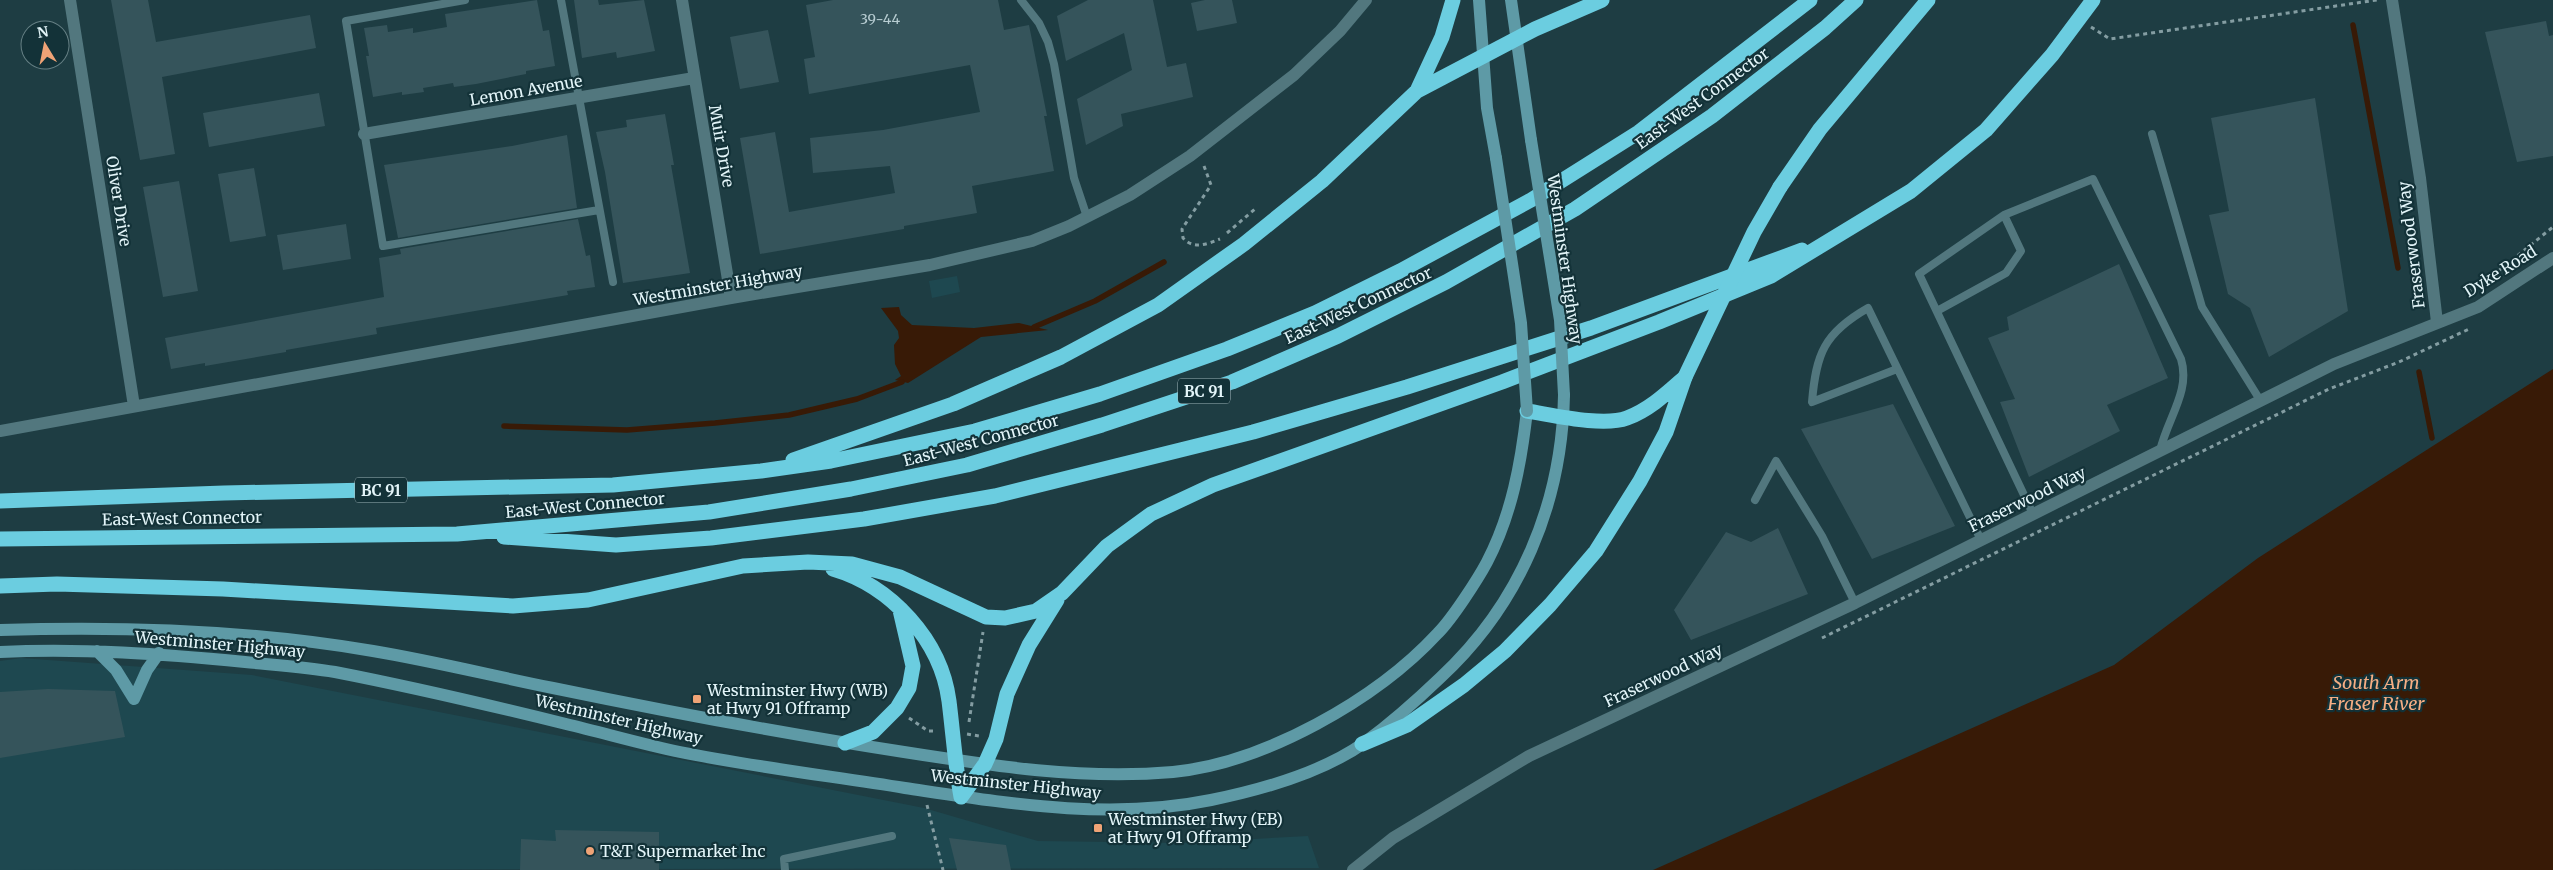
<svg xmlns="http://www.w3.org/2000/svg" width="2553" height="870" viewBox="0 0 2553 870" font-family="Merriweather,serif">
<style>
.built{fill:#1e4850}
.water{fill:#381a06}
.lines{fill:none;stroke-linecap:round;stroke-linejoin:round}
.stream{stroke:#381a06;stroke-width:5.5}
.building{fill:#35545b}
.path{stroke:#849da2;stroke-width:3;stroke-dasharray:4 4;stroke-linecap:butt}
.service{stroke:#52777e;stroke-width:8}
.minor{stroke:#52777e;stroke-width:12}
.secondary{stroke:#5e9aa6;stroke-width:12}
.motorway{stroke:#6bcde0;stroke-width:15}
.secondary-bridge{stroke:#5e9aa6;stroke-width:12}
.motorway-bridge{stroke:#6bcde0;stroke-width:15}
.poi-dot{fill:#efa376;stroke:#133238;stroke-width:2}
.labels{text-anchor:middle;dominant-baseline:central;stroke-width:4.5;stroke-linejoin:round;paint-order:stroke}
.number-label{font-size:14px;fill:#b8cdd2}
.shield{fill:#133238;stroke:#a5babf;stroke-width:1}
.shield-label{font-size:15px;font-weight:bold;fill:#e3f5f9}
.street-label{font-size:16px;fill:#e3f5f9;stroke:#133238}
.poi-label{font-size:16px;fill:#e3f5f9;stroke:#133238;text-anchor:start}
.water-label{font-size:18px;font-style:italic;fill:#f5ae84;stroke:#133238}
</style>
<rect width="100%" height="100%" fill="#1e3d43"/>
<path class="built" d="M957 276 960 292 932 298 929 281Z
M21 658 252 675 924 808 1038 841 1181 843 1308 836 1319 868 0 870V661Z"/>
<path class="water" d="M899 307 901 315 912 325 974 328 1019 323 1048 330 981 337 908 383 895 380 901 376 895 364 894 345 899 338 898 331 881 308Z
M2553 369V870H1653L2114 665 2258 558Z"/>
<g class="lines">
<path class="stream" d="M2353 25 2398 268
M1034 327 1095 301 1164 262
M2419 372 2432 438
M504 426 627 430 715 423 789 415 857 399 902 382"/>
</g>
<path class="building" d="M111 0H148L156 42 310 15 316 48 162 77 175 154 140 160Z
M537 0 543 31 549 30 555 66 526 71V74L476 84 454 87 453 83 423 88 424 92 402 95V92L373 97 366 56H369L364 28 387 25 388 32 413 28V33L447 27 445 14Z
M574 0H598L599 5 644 0 655 51 617 58 616 52 582 58Z
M833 0H998L1004 30 1029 25 1047 116H1044L1054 171 972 186 977 213 904 226V229L760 254 740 138 775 132 789 212 895 193 890 166 813 173 810 138 883 130 980 112 970 65 809 94 804 59 815 57 806 5Z
M1088 0H1153L1167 67 1186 63 1193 97 1121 114 1123 126 1086 145 1077 99 1132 70 1124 33 1066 61 1057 16Z
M1205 0H1232L1237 23 1197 31 1191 3Z
M2546 21 2549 36 2553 35V156L2517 162 2485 32Z
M768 30 779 82 740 89 730 37Z
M319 93 325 126 209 147 203 113Z
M2315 98 2348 311 2269 357 2250 308 2228 294 2209 215 2229 211 2211 118Z
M665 114 674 165H671L690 273 623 283 605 172 596 132 627 127 626 120Z
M567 135 577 208 398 238 384 165 512 146Z
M254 168 266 236 230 242 218 174Z
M179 181 198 291 163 297 143 187Z
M578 219 586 256 590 255 595 287 567 291 568 295 376 328 377 334 286 350V352L205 366V363L171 369 165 338 384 297 379 258 401 254 400 249Z
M346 224 351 259 283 270 277 235Z
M2119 264 2168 378 2107 405 2120 431 2029 477 2000 402 2015 399 1988 338 2009 330 2007 317Z
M1893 404 1955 526 1872 559 1801 429Z
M1778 528 1808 594 1691 640 1674 610 1726 532 1751 542Z
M48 689 115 691 125 737 0 758V692Z
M555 830 659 832V870H520L521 839 556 841Z
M949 838 1006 845 1011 870H957Z"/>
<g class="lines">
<path class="path" d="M2091 27 2110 39 2377 0
M1204 166 1211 185 1182 229 1183 238C1194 250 1207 244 1220 239
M1227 233 1255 209
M2471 293 2469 289 2487 280 2553 227
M1822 638 2329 389 2399 362 2469 329
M909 718 928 731H936
M969 722 983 632
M967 734 979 736
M927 805 943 870"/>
<path class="service" d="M465 0 346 21 383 246 599 210
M561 0 613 282
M1021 0 1039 23 1048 42 1054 64 1074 178 1087 217
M2152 134 2202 307 2260 400
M1937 311 2006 273 2021 251 2004 215
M1897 369 1812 402C1816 354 1824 333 1868 308L1981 540
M1755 500 1776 461 1822 536 1855 603
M2033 514 1919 274 2004 215 2093 179 2181 359C2191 391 2167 419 2160 451
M785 870 784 859 892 836"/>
<path class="minor" d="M70 0 134 406
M682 0 731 298
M2392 0 2420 178 2437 322
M364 134 694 78
M0 431 731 298 930 265 1032 241 1069 226 1130 195 1190 156 1294 75 1340 31 1366 0
M1353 870 1393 838 1529 756 1855 603 2334 364 2478 307 2553 258"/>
<path class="secondary" d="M1479 0 1487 108 1496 158
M1511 0 1531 140
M0 630C124 626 251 630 373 651 433 661 493 676 553 688 669 712 786 734 904 752 993 766 1082 780 1173 772 1264 763 1376 700 1438 633 1452 619 1478 579 1487 562 1512 514 1521 463 1527 411
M97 651 116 670 134 699
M0 652C82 648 163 654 245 662 275 665 306 667 335 672 412 687 489 705 566 724 604 733 642 744 680 752 755 767 830 776 905 788 1006 803 1109 821 1211 800 1260 790 1323 772 1364 743 1391 723 1416 701 1440 678 1520 604 1562 504 1564 395
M134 699 147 670 159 653"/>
<path class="motorway" d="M1417 91 1442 37 1453 0
M1780 187 1820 129 1928 0
M1527 411C1553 415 1603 427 1627 418 1649 410 1667 393 1684 378
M793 460 953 404 1061 357 1158 305 1244 244 1322 181 1417 91 1535 29 1602 0
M0 501 224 493 613 485 761 471 831 461 975 431 1100 394 1227 349 1315 313 1400 271 1531 200 1639 132 1810 0
M504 537 616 545 711 538 864 519 995 496 1253 432 1407 387 1591 328 1802 250
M0 539 457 534 709 512 851 489 967 465 1102 425 1232 382 1338 336 1446 282 1575 209 1712 116 1825 28 1856 0
M833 569C891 586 941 640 949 701 953 733 955 764 961 797
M0 586 57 584 223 589 513 606 588 600 743 566 808 562 852 564 900 577 986 617 1005 618 1036 611 1062 593 1107 546 1151 514 1213 485 1502 382 1659 322 1771 276 1911 191 1986 130 2052 55 2093 0
M845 743 873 732 897 708 909 688 913 666 900 610
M1362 744 1407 725 1464 685 1505 651 1550 605 1596 551 1640 481 1666 432 1685 377
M961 797 985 764 996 739 1007 694 1029 645 1057 600"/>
<path class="secondary-bridge" d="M1531 140 1560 320 1564 395
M1496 158 1521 323 1527 411"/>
<path class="motorway-bridge" d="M1685 377 1754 232 1780 187"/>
</g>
<g class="poi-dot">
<rect x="692" y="694" width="10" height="10" rx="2.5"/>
<rect x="1093" y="823" width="10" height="10" rx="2.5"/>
<circle cx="590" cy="851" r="5"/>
</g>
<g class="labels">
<g class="number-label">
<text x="880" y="19">39-44</text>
</g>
<g class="shield">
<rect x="1178" y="378.5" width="52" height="25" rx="4"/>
<rect x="355" y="477.5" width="52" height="25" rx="4"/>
</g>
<g class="shield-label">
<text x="1204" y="391">BC 91</text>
<text x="381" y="490">BC 91</text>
</g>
<g class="street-label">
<text transform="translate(526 90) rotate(-10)">Lemon Avenue</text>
<text transform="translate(1702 98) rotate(-36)">East-West Connector</text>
<text transform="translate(722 146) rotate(80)">Muir Drive</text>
<text transform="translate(119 201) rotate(81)">Oliver Drive</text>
<text transform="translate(2411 245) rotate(-97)">Fraserwood Way</text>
<text transform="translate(1565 259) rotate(82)">Westminster Highway</text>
<text transform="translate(2500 271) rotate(-32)">Dyke Road</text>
<text transform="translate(718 285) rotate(-10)">Westminster Highway</text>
<text transform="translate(1358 305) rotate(-25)">East-West Connector</text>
<text transform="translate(981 440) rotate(-15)">East-West Connector</text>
<text transform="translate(2027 499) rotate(-26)">Fraserwood Way</text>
<text transform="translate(585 505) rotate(-5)">East-West Connector</text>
<text transform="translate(182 518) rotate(-1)">East-West Connector</text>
<text transform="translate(220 644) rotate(5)">Westminster Highway</text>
<text transform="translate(1663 675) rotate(-25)">Fraserwood Way</text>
<text transform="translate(619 719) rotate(13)">Westminster Highway</text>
<text transform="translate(1016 784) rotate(6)">Westminster Highway</text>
</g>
<g class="poi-label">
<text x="707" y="690">Westminster Hwy (WB)<tspan x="707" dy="18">at Hwy 91 Offramp</tspan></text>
<text x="1108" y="819">Westminster Hwy (EB)<tspan x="1108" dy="18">at Hwy 91 Offramp</tspan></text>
<text x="600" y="851">T&amp;T Supermarket Inc</text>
</g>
<g class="water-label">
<text x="2376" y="682">South Arm<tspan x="2376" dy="21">Fraser River</tspan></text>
</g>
</g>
<g transform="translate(45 45) rotate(350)"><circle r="24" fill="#133238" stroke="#668085"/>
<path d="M0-4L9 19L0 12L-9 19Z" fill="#efa376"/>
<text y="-8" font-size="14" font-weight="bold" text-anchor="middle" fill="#e3f5f9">N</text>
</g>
</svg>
